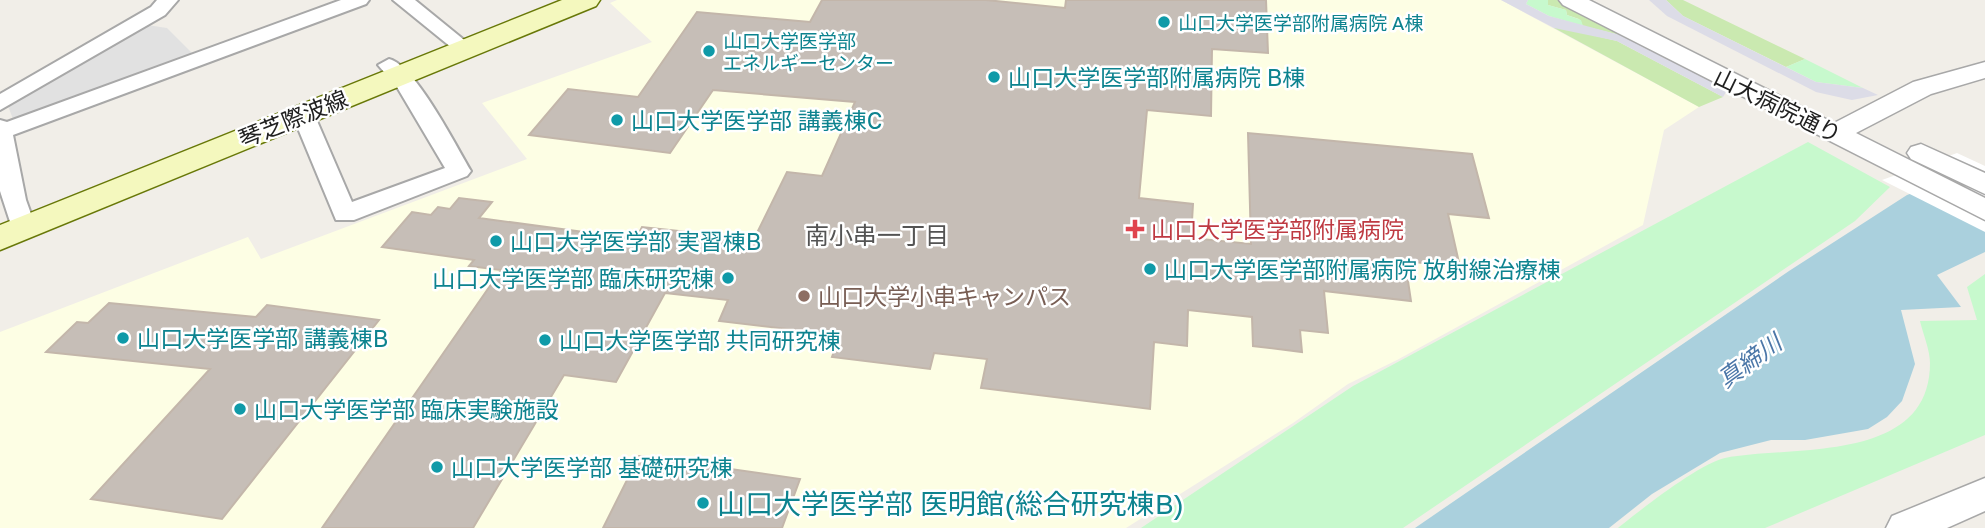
<svg xmlns="http://www.w3.org/2000/svg" width="1985" height="528" viewBox="0 0 1985 528" font-family="'Golos Text','Noto Sans JP',sans-serif">
<style>
.education{fill:#fdfee4}
.grass{fill:#cae9b0}
.park{fill:#c7f9cd}
.parking{fill:#e1e1e1}
.plaza{fill:#dcdce7}
.water{fill:#aad0dd}
.pier{fill:#fff}
.building{fill:#c6beb7;stroke:#c3b6aa;stroke-width:2}
.lines{fill:none;stroke-linecap:round;stroke-linejoin:round}
.minor-casing{stroke:#a8a8a8;stroke-width:4}
.tertiary-casing{stroke:#a8a8a8;stroke-width:3}
.secondary-casing{stroke:#687808;stroke-width:3}
.minor{fill:#fff;fill-rule:evenodd}
.tertiary{fill:#fff;fill-rule:evenodd}
.secondary{fill:#f4f8be;fill-rule:evenodd}
.culture-dot{fill:#0f9aa8;stroke:#fff;stroke-width:2.5}
.health-dot{fill:#e0444e;stroke:#fff;stroke-width:2.5}
.education-dot{fill:#8d6e63;stroke:#fff;stroke-width:2.5}
.labels{text-anchor:middle;dominant-baseline:central;stroke-width:5;stroke-linejoin:round;paint-order:stroke}
.far-culture-label{font-size:19px;fill:#0d838f;stroke:#fff;text-anchor:start}
.culture-label{font-size:23px;fill:#0d838f;stroke:#fff;text-anchor:start}
.street-label{font-size:23px;fill:#212121;stroke:#fff}
.health-label{font-size:23px;fill:#be3a42;stroke:#fff;text-anchor:start}
.education-label{font-size:23px;fill:#785e54;stroke:#fff;text-anchor:start}
.neighbourhood-label{font-size:24px;fill:#545454;stroke:#fff}
.water-label{font-size:24px;font-style:italic;fill:#4b77a8;stroke:#fff}
.near-culture-label{font-size:28px;fill:#0d838f;stroke:#fff;text-anchor:start}
</style>
<rect width="100%" height="100%" fill="#f1eee8"/>
<path class="education" d="M617 0H1501L1699 107 1664 130 1643 225 1397 360 1348 384 1293 423 1126 528H0V332L248 237 261 259 527 159 482 103 652 42 610 3Z"/>
<path class="grass" d="M1548 0H1557L1716 83 1620 35 1583 26 1579 19 1567 15 1566 10 1548 5Z
M1666 0H1683L1805 59 1786 67 1683 16Z
M1558 27 1617 41 1723 97 1699 107 1554 28Z"/>
<path class="park" d="M1528 0H1548V5L1566 10 1567 15 1581 20 1583 26 1549 16 1526 4Z
M1805 59 1863 88 1816 82 1786 67Z
M1808 142 1890 187 1855 221 1403 528H1141L1353 386Z
M1985 274V435L1765 528H1618C1639 511 1700 463 1725 458 1790 445 1930 465 1930 363 1930 350 1923 334 1920 321L1977 320 1967 287Z"/>
<path class="parking" d="M147 25 167 28 192 53 22 119H13L8 106 21 96Z"/>
<path class="plaza" d="M1501 0H1528L1526 4 1549 16 1620 35 1716 83 1726 92 1723 97 1617 41 1554 28Z
M1649 0H1666L1683 16 1816 82 1863 88 1878 95 1852 100 1816 92 1667 16Z"/>
<path class="water" d="M1985 166V252L1937 275 1961 307 1901 310 1915 364 1902 401 1887 417 1868 429 1805 440H1771L1720 453 1652 494 1609 528H1415L1789 271 1907 195Z"/>
<path class="pier" d="M1957 153 1985 166V232L1882 180Z"/>
<path class="building" d="M822 0H986L1065 8 1066 0H1266L1268 53 1212 49 1211 116 1147 110 1139 198 1193 204 1191 238 1251 244 1248 133 1472 154 1489 218 1448 214 1460 267 1405 261 1411 301 1324 291 1328 333 1300 330 1302 352 1253 346 1252 317 1188 310 1187 346 1154 342 1150 409 981 388 987 359 934 353 930 369 832 357 840 335 719 321 728 300 665 293 616 382 564 375 473 528H322L501 270 469 266 474 260 382 247 412 212 431 215 438 207 450 209 459 198 492 202 479 218 636 239 642 227 754 239 787 172 822 176 855 102 713 90 670 153 529 135 568 89 638 97 697 12 810 22Z
M109 303 256 317 267 305 379 320 222 519 91 499 210 369 46 352 77 322 88 323Z
M639 456 800 479 782 528H603Z"/>
<g class="lines">
<g class="minor-casing">
<path id="minor" d="M157 0H178L165 15 0 110V94L151 7Z
M341 0H369L366 4 13 135 26 200 36 228 32 234H14L0 191V120L7 122Z
M393 0H415L474 48 471 52H457Z
M389 59C415 65 456 146 471 171L467 176 354 220H336L292 114 295 109H311L314 114 352 202 445 168 397 87 378 65Z"/>
</g>
<g class="tertiary-casing">
<path id="tertiary" d="M1559 0H1589L1834 123 1913 82 1985 62V78L1931 94 1856 133 1985 198V220L1563 5Z
M1921 144 1985 173V194L1911 159 1907 153 1911 147Z
M1985 478V511L1947 528H1886L1892 516Z"/>
</g>
<g class="secondary-casing">
<path id="secondary" d="M562 0H600L596 6 0 250V225Z"/>
</g>
<use href="#minor" class="minor"/>
<use href="#tertiary" class="tertiary"/>
<use href="#secondary" class="secondary"/>
</g>
<g class="culture-dot">
<circle cx="1164" cy="22" r="7"/>
<circle cx="709" cy="51" r="7"/>
<circle cx="994" cy="77" r="7"/>
<circle cx="617" cy="120" r="7"/>
<circle cx="496" cy="241" r="7"/>
<circle cx="1150" cy="269" r="7"/>
<circle cx="728" cy="278" r="7"/>
<circle cx="123" cy="338" r="7"/>
<circle cx="545" cy="340" r="7"/>
<circle cx="240" cy="409" r="7"/>
<circle cx="437" cy="467" r="7"/>
<circle cx="703" cy="503" r="7"/>
</g>
<path class="health-dot" d="M1131.5 218.5h7v7h7v7h-7v7h-7v-7h-7v-7h7z"/>
<circle class="education-dot" cx="804" cy="296" r="7"/>
<g class="labels">
<g class="far-culture-label">
<text x="1178" y="22">山口大学医学部附属病院 A棟</text>
<text x="723" y="40">山口大学医学部<tspan x="723" dy="22">エネルギーセンター</tspan></text>
</g>
<g class="culture-label">
<text x="1008" y="77">山口大学医学部附属病院 B棟</text>
<text x="631" y="120">山口大学医学部 講義棟C</text>
<text x="510" y="241">山口大学医学部 実習棟B</text>
<text x="1164" y="269">山口大学医学部附属病院 放射線治療棟</text>
<text x="714" y="278" text-anchor="end">山口大学医学部 臨床研究棟</text>
<text x="137" y="338">山口大学医学部 講義棟B</text>
<text x="559" y="340">山口大学医学部 共同研究棟</text>
<text x="254" y="409">山口大学医学部 臨床実験施設</text>
<text x="451" y="467">山口大学医学部 基礎研究棟</text>
</g>
<g class="street-label">
<text transform="translate(1778 105) rotate(26)">山大病院通り</text>
<text transform="translate(293 118) rotate(-22)">琴芝際波線</text>
</g>
<g class="health-label">
<text x="1151" y="229">山口大学医学部附属病院</text>
</g>
<g class="education-label">
<text x="818" y="296">山口大学小串キャンパス</text>
</g>
<g class="neighbourhood-label">
<text x="877" y="234">南小串一丁目</text>
</g>
<g class="water-label">
<text transform="translate(1749 360) rotate(-36)">真締川</text>
</g>
<g class="near-culture-label">
<text x="717" y="503">山口大学医学部 医明館(総合研究棟B)</text>
</g>
</g>
</svg>
